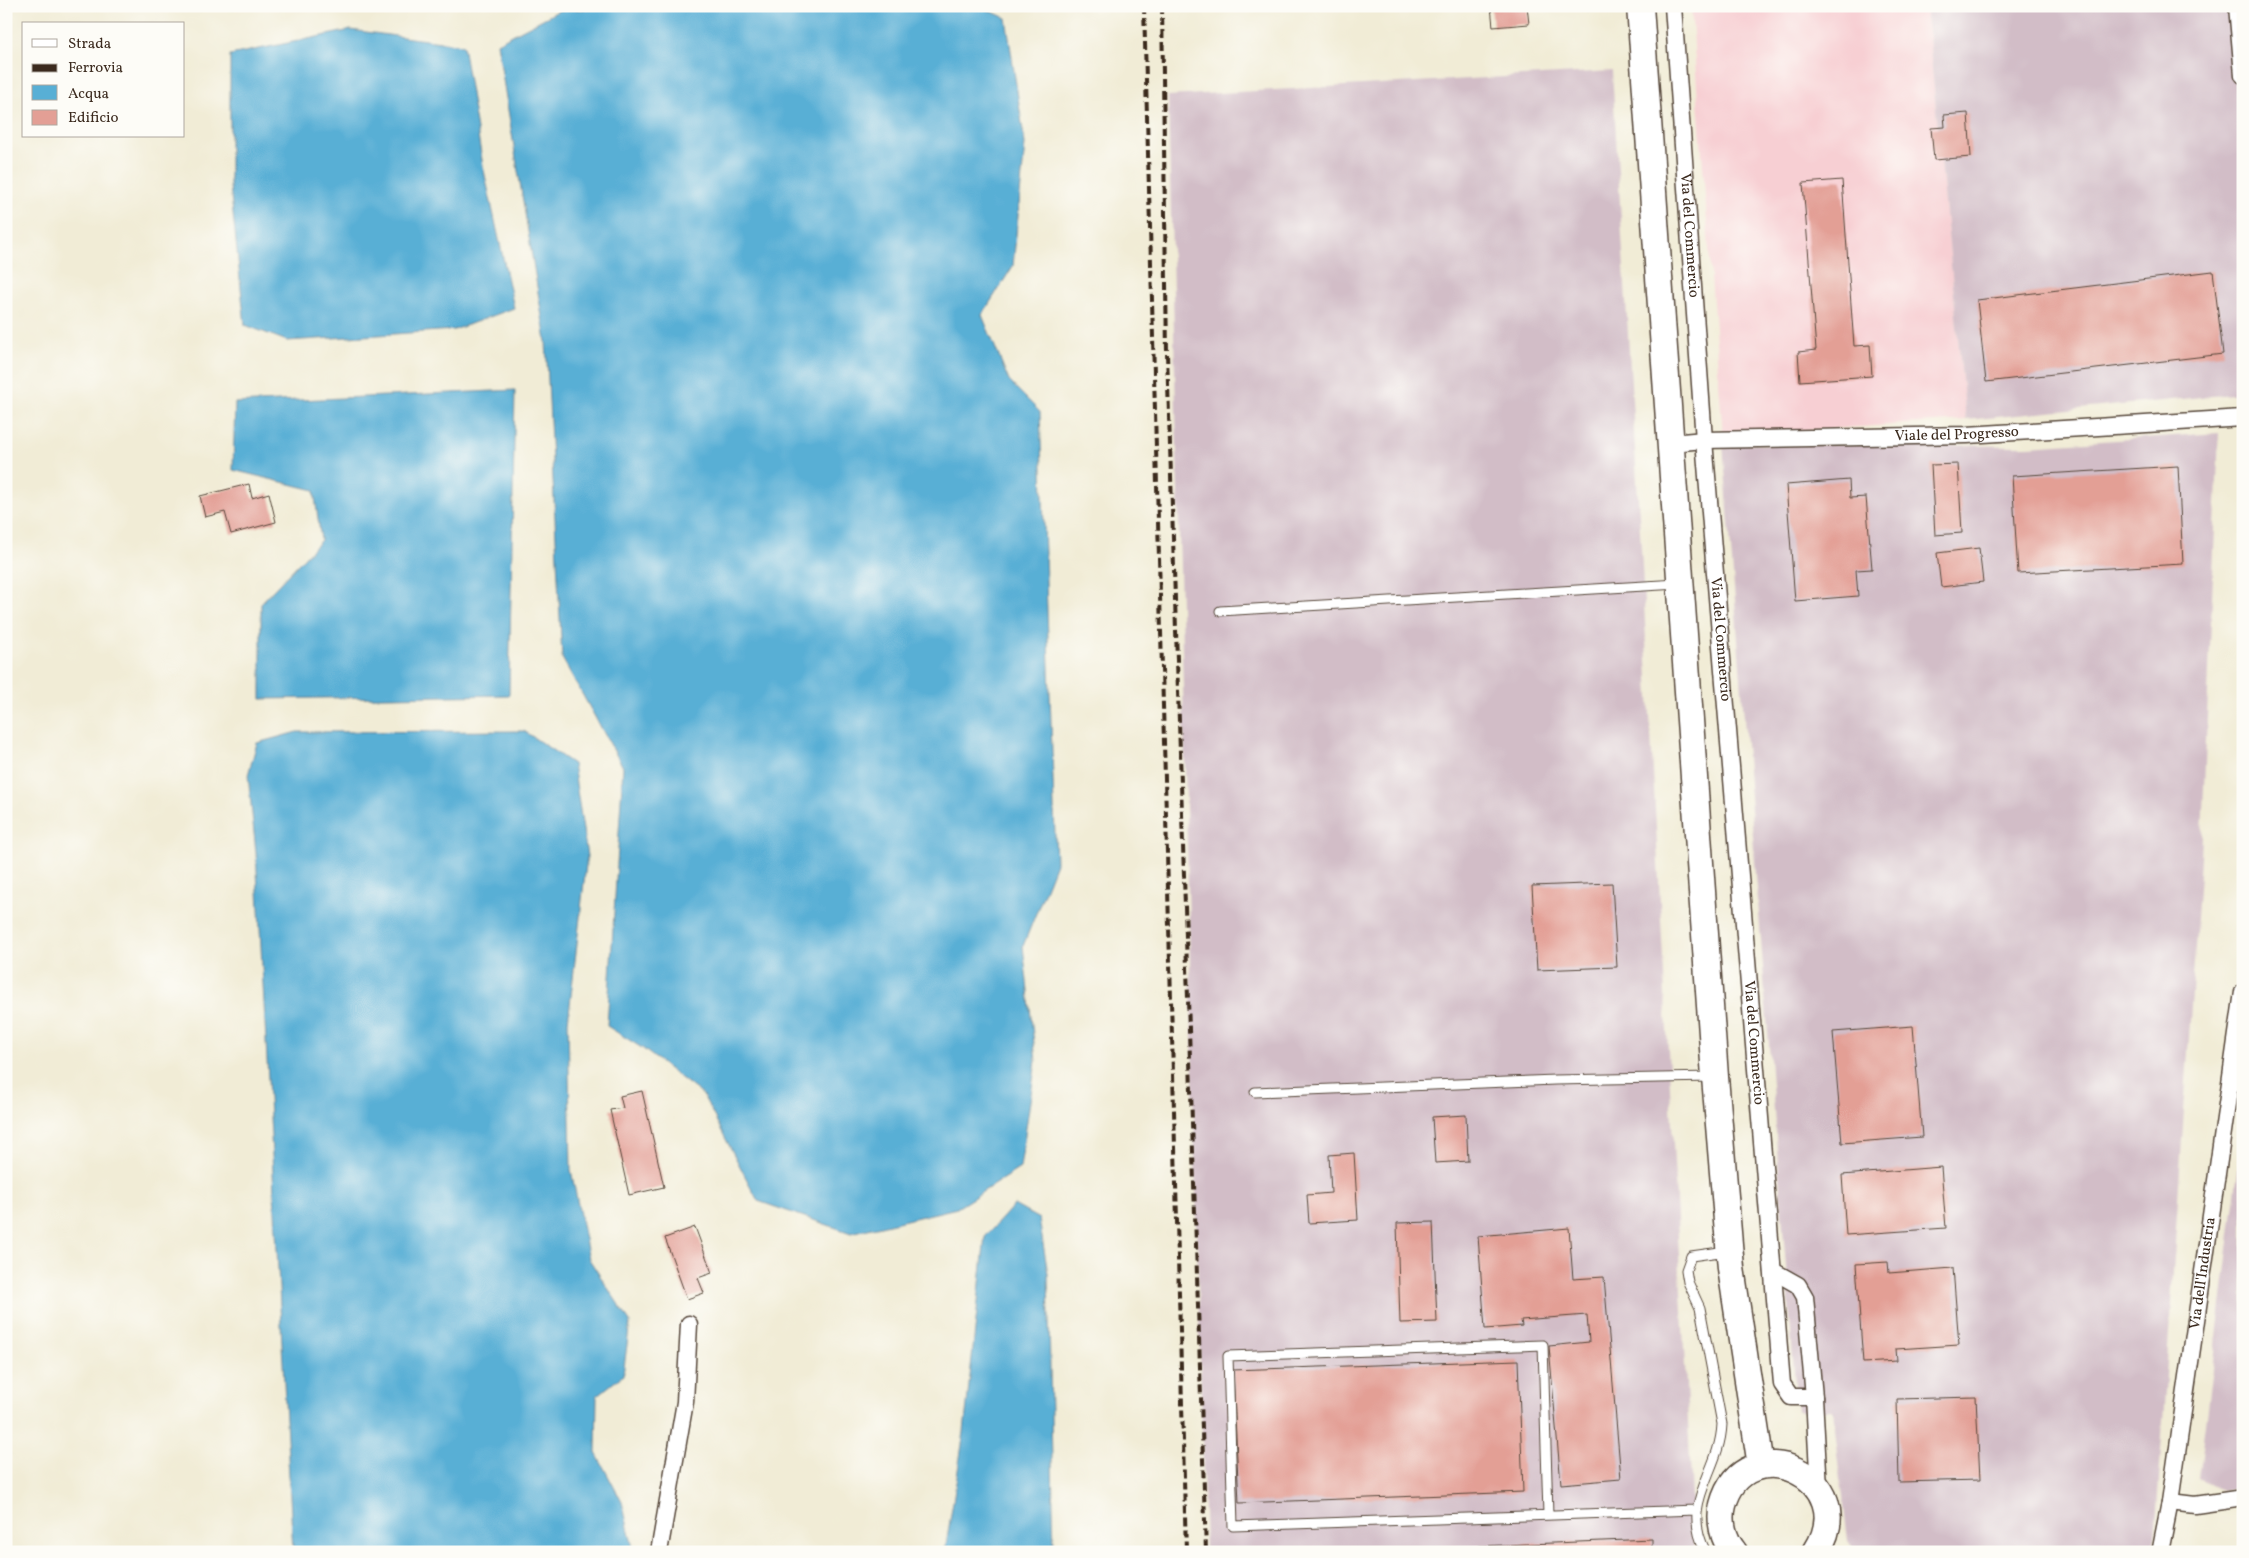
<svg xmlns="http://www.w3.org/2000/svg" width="2249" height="1558" viewBox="0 0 2249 1558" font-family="Vollkorn,serif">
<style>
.built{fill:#f7cfd3}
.industrial{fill:#d2bdc7}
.water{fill:#58afd5;stroke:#4a6c7a}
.building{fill:#e39f95}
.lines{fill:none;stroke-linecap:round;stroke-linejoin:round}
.lane-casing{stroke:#56473a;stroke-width:11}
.street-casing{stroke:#56473a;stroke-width:19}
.primary-casing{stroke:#56473a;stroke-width:29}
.lane{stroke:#fff;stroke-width:9}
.street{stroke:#fff;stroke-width:16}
.primary{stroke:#fff;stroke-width:26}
.rail{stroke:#3b2a1e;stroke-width:4;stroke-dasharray:8 4;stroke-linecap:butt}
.labels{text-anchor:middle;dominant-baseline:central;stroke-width:4;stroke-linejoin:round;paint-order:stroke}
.street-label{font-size:15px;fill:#3b2a1e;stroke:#fdfcf7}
</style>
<rect width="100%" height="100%" fill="#fdfcf7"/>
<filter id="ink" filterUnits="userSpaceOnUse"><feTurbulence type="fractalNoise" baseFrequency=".02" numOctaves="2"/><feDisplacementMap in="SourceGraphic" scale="10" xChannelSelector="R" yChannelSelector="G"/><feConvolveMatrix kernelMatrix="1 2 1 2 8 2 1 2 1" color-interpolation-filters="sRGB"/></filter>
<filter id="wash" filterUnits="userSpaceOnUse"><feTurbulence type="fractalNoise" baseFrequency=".0096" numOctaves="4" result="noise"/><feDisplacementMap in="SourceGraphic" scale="20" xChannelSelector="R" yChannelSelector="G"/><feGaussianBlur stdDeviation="1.12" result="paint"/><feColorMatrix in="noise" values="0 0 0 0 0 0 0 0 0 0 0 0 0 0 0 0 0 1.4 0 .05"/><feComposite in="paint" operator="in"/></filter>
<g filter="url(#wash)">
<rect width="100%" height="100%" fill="#f1ecd6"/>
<path class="built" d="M1691 6H1926L1966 420 1723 436Z"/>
<path class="industrial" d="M1926 6H2243V393L1966 420Z
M1612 71 1641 548 1695 1552H1205L1168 96Z
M2219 433 2201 859 2155 1539 2152 1552H1856L1848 1541 1833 1410 1797 1411 1723 444 2028 446Z
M2243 1131V1487L2221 1490 2199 1479Z"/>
<path class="water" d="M664 6H979L1006 18 1025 144 1013 266 982 315 1009 381 1040 412 1056 863 1023 946 1036 1061 1020 1168 957 1208 851 1233 758 1201 703 1095 642 1048 607 1026 623 767 562 658 546 341 497 43 560 10Z
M351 30 463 45 483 166 514 308 454 330 287 341 245 325 230 186V55Z
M515 390 509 695 261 699V603L321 540 314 490 233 470 235 403Z
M524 731 573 764 587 856 568 1022 571 1170 589 1259 630 1322 623 1375 597 1396 596 1453 622 1502 634 1552H293L256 852 248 775 257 743 297 732Z
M1014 1205 1039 1219 1048 1274 1054 1552H945L964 1432 985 1237Z"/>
<g id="blocks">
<path class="building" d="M1491 6H1527L1529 24 1493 27Z
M1968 113 1971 157 1934 160 1931 128 1945 127 1944 115Z
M1842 180 1854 346 1870 345 1872 376 1800 381 1798 352 1816 350 1803 183Z
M2213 271 2223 354 1986 382 1977 300Z
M1958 464 1962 533 1935 535 1931 465Z
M2178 466 2183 564 2018 573 2012 476Z
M1849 480 1850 498 1866 497 1872 569 1856 570 1858 596 1795 601 1786 485Z
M249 484 252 498 269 493 276 522 231 534 225 512 205 517 200 496Z
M1979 548 1983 582 1941 587 1937 553Z
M1612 883 1617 967 1537 970 1532 886Z
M1913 1026 1922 1137 1842 1143 1833 1032Z
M642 1091 664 1187 629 1195 610 1110 623 1108 620 1096Z
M1466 1115 1468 1161 1435 1163 1432 1117Z
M1354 1153 1358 1220 1309 1223 1307 1195 1331 1193 1329 1155Z
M1941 1167 1946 1228 1846 1235 1842 1175Z
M1433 1222 1437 1322 1400 1323 1397 1223Z
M695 1227 712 1273 698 1278 704 1293 687 1299 665 1238Z
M1569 1228 1573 1279 1604 1277 1621 1479 1561 1484 1549 1346 1589 1342 1587 1315 1521 1320 1522 1326 1485 1329 1478 1236Z
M1888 1262 1889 1273 1953 1268 1959 1345 1896 1349 1897 1361 1863 1363 1856 1264Z
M1518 1360 1523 1492 1239 1503 1233 1370Z
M1976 1397 1980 1480 1899 1482 1897 1399Z
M1652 1539V1552H1479V1546Z"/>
</g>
</g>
<g filter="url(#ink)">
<use href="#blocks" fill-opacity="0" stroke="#56473a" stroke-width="1"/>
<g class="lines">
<g class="lane-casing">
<path id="lane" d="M1220 611 1678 584
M1255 1092 1555 1080 1712 1077
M1548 1515 1543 1345 1228 1356 1233 1526 1696 1510
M1706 1552C1679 1501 1720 1473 1722 1424L1700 1308 1688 1282 1686 1270 1691 1256 1727 1251"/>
</g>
<g class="street-casing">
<g id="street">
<path id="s1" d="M1673 6 1704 440 1782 1384 1791 1397H1814"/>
<path d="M2237 6 2243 75"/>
<path id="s2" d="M1671 443 1704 440 1967 435 2243 418"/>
<path d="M1773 1271 1798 1285 1805 1297 1814 1397 1819 1489"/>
<path d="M2170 1502 2195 1505 2243 1498"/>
<path d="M659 1552 685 1402 689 1324"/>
<path id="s3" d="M2160 1552 2170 1502 2243 992"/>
</g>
</g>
<g class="primary-casing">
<path id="primary" d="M1640 6 1715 1077 1731 1268 1761 1466
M1734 1552C1723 1539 1719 1521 1723 1505 1744 1425 1865 1477 1816 1552"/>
</g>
<use href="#lane" class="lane"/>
<use href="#street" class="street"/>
<use href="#primary" class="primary"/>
<path class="rail" d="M1144 6 1186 1552
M1162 6 1167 353 1206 1552"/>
</g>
</g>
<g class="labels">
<g class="street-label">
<text stroke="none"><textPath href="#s1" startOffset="230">Via del Commercio</textPath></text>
<text stroke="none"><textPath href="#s2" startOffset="286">Viale del Progresso</textPath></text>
<text stroke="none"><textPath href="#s1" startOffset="635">Via del Commercio</textPath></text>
<text stroke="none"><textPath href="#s1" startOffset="1040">Via del Commercio</textPath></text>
<text stroke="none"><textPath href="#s3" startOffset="282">Via dell'Industria</textPath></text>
</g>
</g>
<rect width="2249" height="1558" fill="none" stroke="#fdfcf7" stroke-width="25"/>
<rect x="22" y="22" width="162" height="115" fill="#fdfcf7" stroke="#afa8a0"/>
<rect x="32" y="39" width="25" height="8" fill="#ffffff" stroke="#afa8a0"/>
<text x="68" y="48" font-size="15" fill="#3b2a1e">Strada</text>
<rect x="32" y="64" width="25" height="8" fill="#3b2a1e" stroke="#afa8a0"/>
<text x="68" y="72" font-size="15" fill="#3b2a1e">Ferrovia</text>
<rect x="32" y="85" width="25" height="15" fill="#58afd5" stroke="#afa8a0"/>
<text x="68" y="98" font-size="15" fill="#3b2a1e">Acqua</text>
<rect x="32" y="110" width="25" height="15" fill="#e39f95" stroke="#afa8a0"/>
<text x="68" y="122" font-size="15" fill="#3b2a1e">Edificio</text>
</svg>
